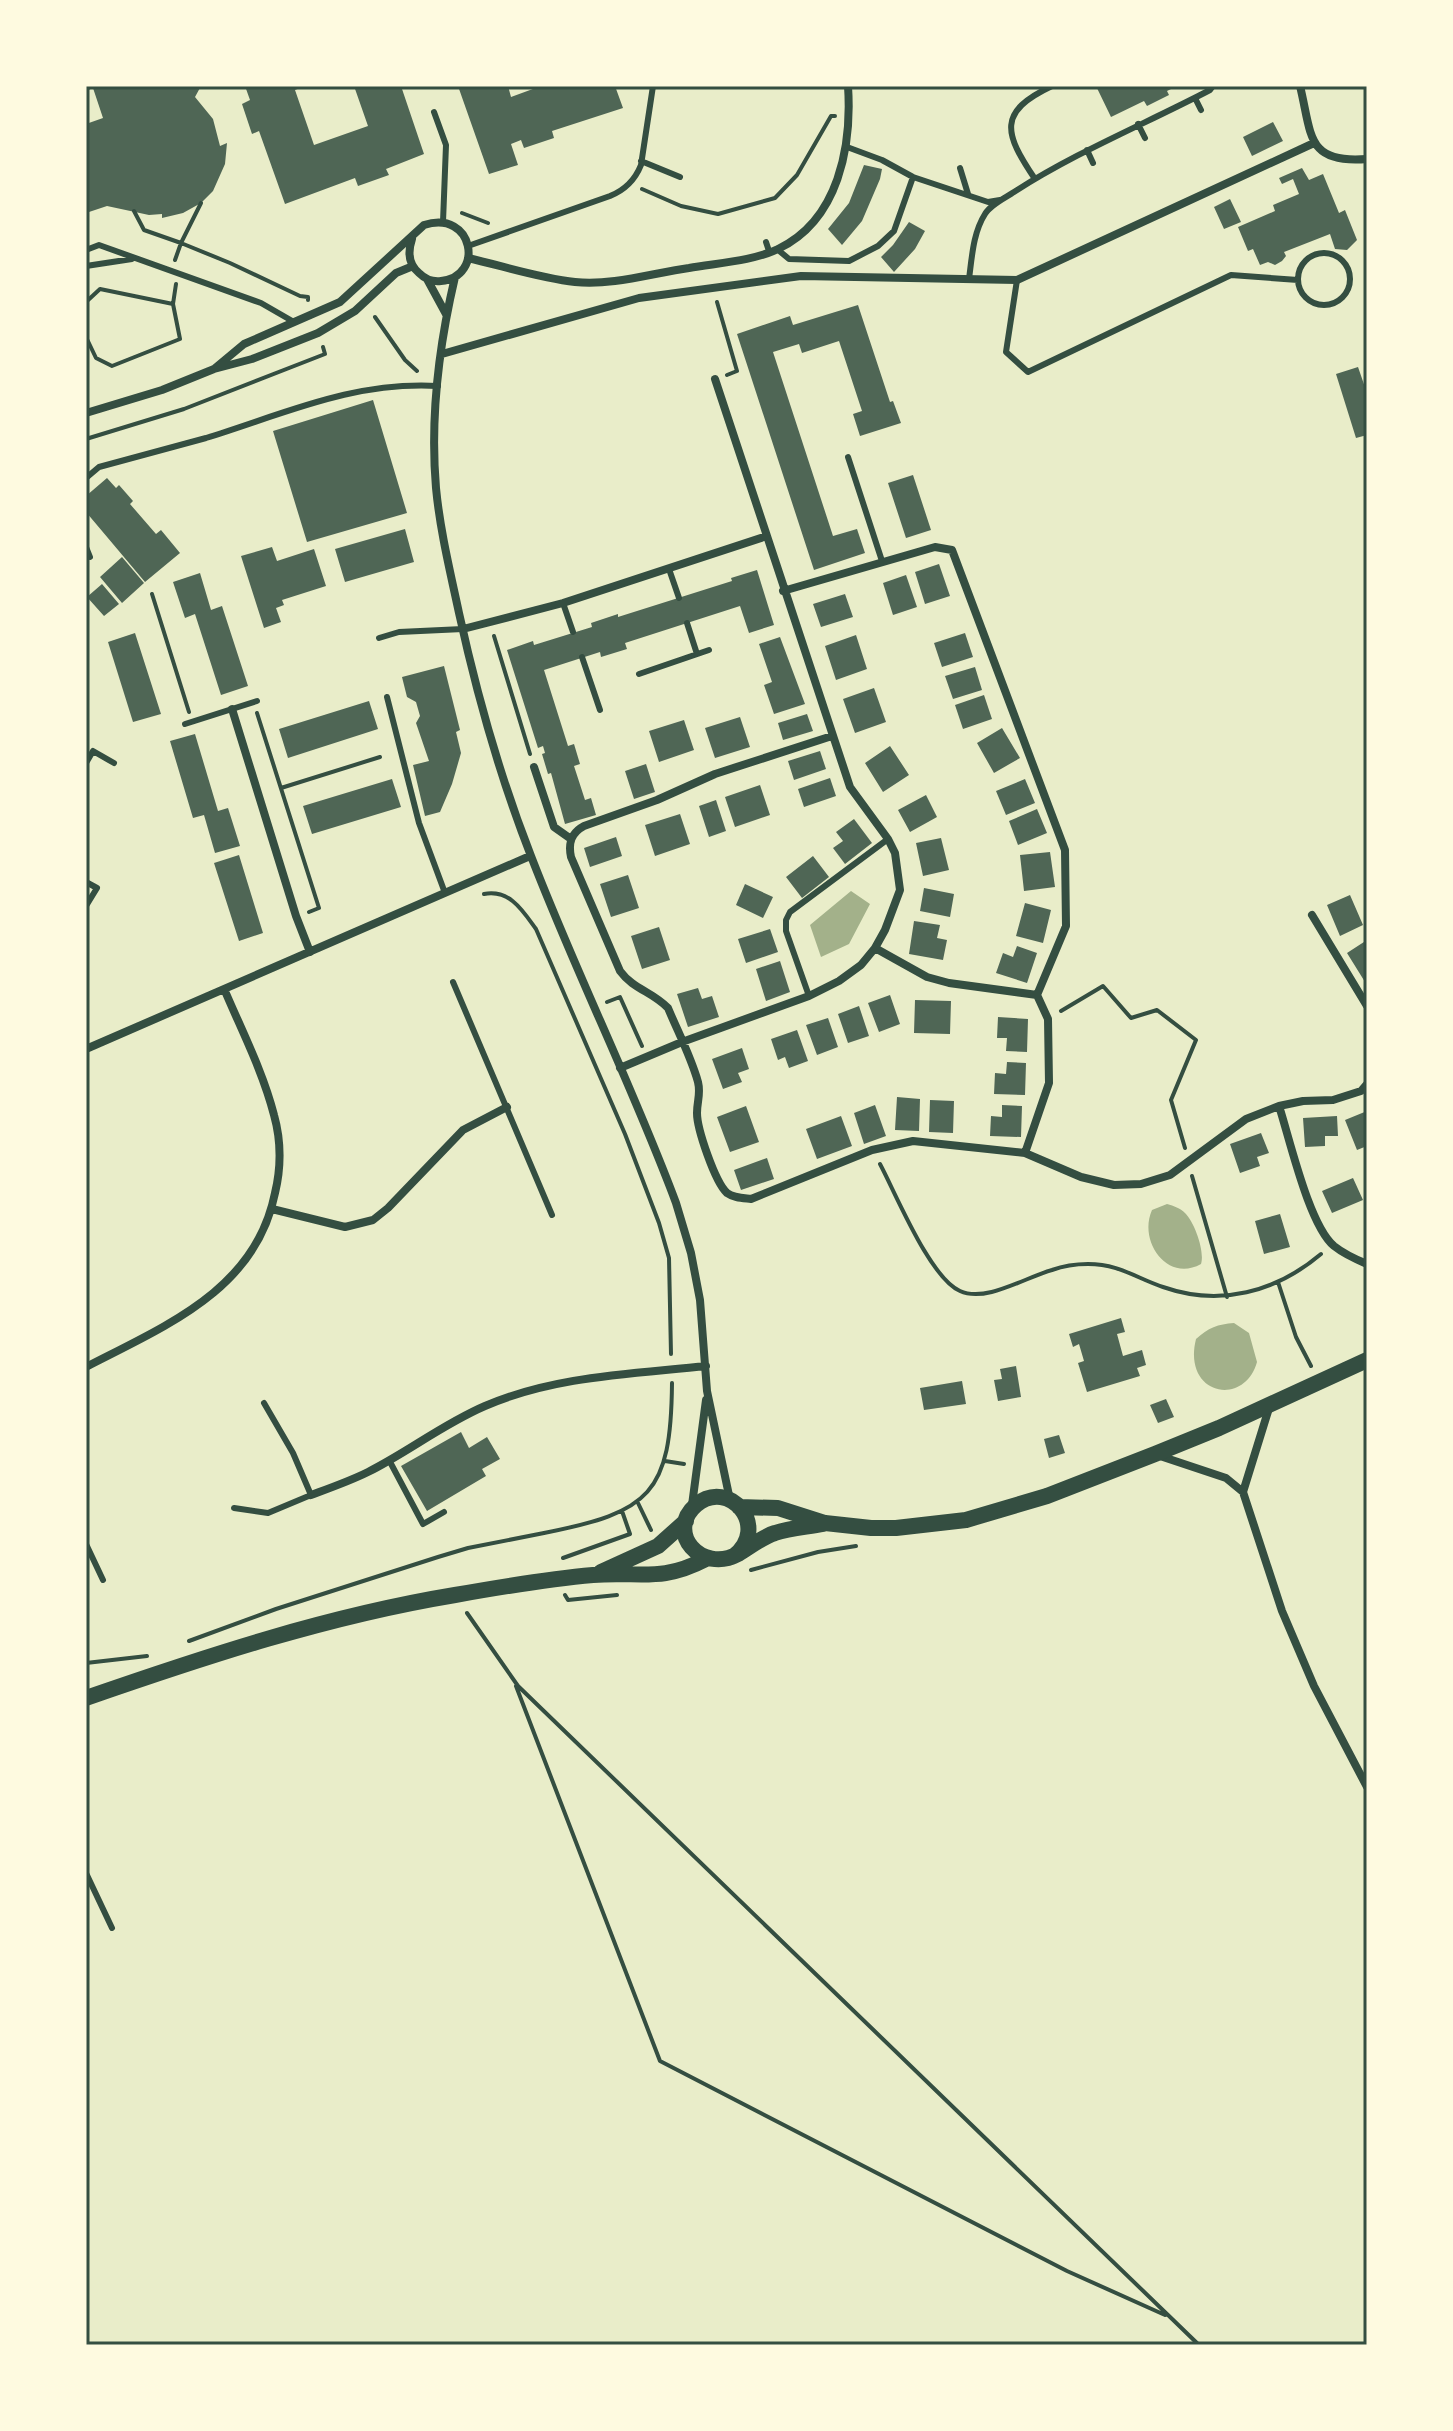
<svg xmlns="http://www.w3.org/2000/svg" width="1453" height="2431" viewBox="0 0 1453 2431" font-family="'Sofia Sans Condensed',sans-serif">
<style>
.water{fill:#a3b18a}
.building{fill:#4f6655}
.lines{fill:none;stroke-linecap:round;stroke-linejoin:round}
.path{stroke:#344e41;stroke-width:4}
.service{stroke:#344e41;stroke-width:6}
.minor{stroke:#344e41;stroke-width:8}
.secondary{stroke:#344e41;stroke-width:16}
.neatline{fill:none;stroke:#344e41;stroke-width:3}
</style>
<rect width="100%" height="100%" fill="#e9edc9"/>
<path class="water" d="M851 891 870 904 849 944 821 957 810 925Z
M1167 1204C1174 1206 1180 1208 1185 1213 1195 1223 1205 1252 1201 1264 1167 1283 1138 1241 1152 1210Z
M1234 1323 1249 1333 1257 1362C1244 1408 1182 1395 1196 1339 1208 1328 1218 1324 1234 1323Z"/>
<path class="building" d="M86 86H201L195 97 213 119 220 146 227 143 225 164 213 191 201 203 183 213 162 218V214L149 215 107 206 86 213V124L103 118 93 88 86 91Z
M245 86H305L295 90 314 145 368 126 354 86H401L424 154 386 169 389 175 358 186 355 178 285 204 259 131 252 134 242 104 250 100Z
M458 86H508L511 97 541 86H615L623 108 552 131 554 138 524 148 521 140 511 144 518 165 489 174Z
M1096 86H1177L1167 91 1169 95 1147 106 1144 101 1111 117Z
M1273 122 1283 141 1252 156 1243 137Z
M864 165 882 169 880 179 862 221 842 245 828 229 849 203Z
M1302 168 1309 180 1323 174 1339 213 1345 210 1357 240 1347 250 1335 249 1330 234 1284 252 1286 256 1282 261 1275 265 1268 262 1260 265 1253 249 1248 251 1238 227 1275 211 1273 205 1299 194 1293 179 1282 184 1279 178Z
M1230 199 1241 222 1224 229 1214 207Z
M909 222 925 231 915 249 894 272 881 257 893 245Z
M858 305 890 402 893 401 901 423 860 436 853 414 862 411 839 341 802 353 799 344 773 352 833 536 857 529 865 553 814 570 737 334 790 316 793 325Z
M1358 367 1367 393V435L1356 438 1336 374Z
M373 400 407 513 307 542 273 431Z
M913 475 931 530 906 538 888 483Z
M107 478 116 488 119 485 133 501 130 504 156 534 161 530 180 553 145 582 86 512V496Z
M405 529 414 562 345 582 335 549Z
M272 547 277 561 314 549 326 586 282 600 284 605 276 608 281 622 264 628 241 556Z
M122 557 144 583 122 603 100 577Z
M939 564 950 596 925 604 915 572Z
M757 570 774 625 749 633 740 606 625 643 627 649 601 657 600 652 544 670 568 746 574 744 580 764 574 766 585 800 591 798 596 815 565 824 551 773 548 774 542 754 545 753 543 746 538 748 507 650 533 641 534 645 592 627 591 623 618 614V617L732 581 731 578Z
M200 573 211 610 222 606 248 686 221 695 195 614 185 618 173 582Z
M906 575 917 607 893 615 883 583Z
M102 584 119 604 104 616 87 597Z
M845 594 853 617 821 627 813 604Z
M135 633 161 714 133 722 108 642Z
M965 633 973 657 942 667 934 643Z
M856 635 867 669 836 680 825 646Z
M780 637 805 704 774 714 764 685 772 682 759 644Z
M444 666 460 730 456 732 461 753 452 784 440 812 425 816 413 765 429 761 416 723 420 716 416 702 407 697 402 677Z
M975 667 982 690 953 699 945 676Z
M874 688 886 722 855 733 843 699Z
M984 695 992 719 963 729 955 705Z
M369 701 378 729 288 758 279 729Z
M807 714 813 731 783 740 778 723Z
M740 717 750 747 715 758 705 728Z
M684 720 694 750 659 762 649 731Z
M1002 728 1020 758 994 773 977 743Z
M195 734 218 811 228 808 240 846 215 853 204 815 193 818 170 741Z
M890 746 909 775 883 792 865 763Z
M820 751 826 769 794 780 788 761Z
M646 764 655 792 634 799 625 771Z
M830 778 836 796 804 807 798 789Z
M392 779 401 807 312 834 303 806Z
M1025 779 1035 803 1006 815 996 791Z
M760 785 770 815 735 827 725 797Z
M926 795 937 817 910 832 898 810Z
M716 800 726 831 709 837 699 806Z
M1037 809 1047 833 1018 845 1009 821Z
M680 814 690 844 655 856 645 825Z
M854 819 872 843 845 864 833 848 843 841 836 832Z
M616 837 622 856 590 867 584 848Z
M941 838 949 870 923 876 916 843Z
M1050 852 1055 887 1024 891 1020 855Z
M239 855 263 933 239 941 214 863Z
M813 856 829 877 802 898 786 877Z
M628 875 639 908 611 917 600 884Z
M745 884 773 897 763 918 736 905Z
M924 888 954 894 950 917 920 911Z
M1350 895 1363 925 1340 936 1327 905Z
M1025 903 1051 910 1043 943 1016 936Z
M914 921 940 925 937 938 947 940 943 960 909 954Z
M659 927 670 960 642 969 631 936Z
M770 929 778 952 746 963 738 939Z
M1367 940V981L1365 982 1347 953Z
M1017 946 1037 953 1027 983 996 973 1003 953 1013 957Z
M780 961 790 992 766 1001 756 969Z
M698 988 702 999 712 996 719 1017 688 1027 677 994Z
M890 995 900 1024 879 1032 868 1003Z
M915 1000 951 1001 950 1034 914 1033Z
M859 1006 869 1036 848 1043 838 1014Z
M998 1017 1028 1019 1027 1052 1006 1051 1007 1038H997Z
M828 1018 838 1047 817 1055 806 1025Z
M797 1030 808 1061 789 1068 785 1057 778 1060 771 1039Z
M742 1048 749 1069 738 1073 742 1082 723 1089 712 1059Z
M1007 1062 1026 1063 1025 1095 994 1094 995 1073 1006 1074Z
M897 1097 920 1099 919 1131 895 1130Z
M930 1100 954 1101 953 1133 929 1132Z
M875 1105 886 1136 864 1144 854 1113Z
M1002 1105 1022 1106 1021 1137 990 1136 991 1116 1002 1117Z
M746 1106 759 1142 730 1152 717 1117Z
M1367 1111V1146L1357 1150 1345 1120Z
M841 1116 852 1146 817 1159 806 1129Z
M1337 1116 1338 1136H1325V1146L1305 1147 1303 1118Z
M1261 1133 1269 1153 1257 1157 1260 1166 1240 1173 1230 1144Z
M767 1158 774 1179 741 1190 734 1170Z
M1353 1178 1363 1200 1332 1213 1322 1191Z
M1280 1214 1290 1247 1264 1254 1255 1221Z
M1121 1318 1125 1332 1117 1334 1123 1356 1142 1350 1146 1365 1137 1368 1140 1376 1087 1392 1078 1363 1084 1361 1079 1344 1073 1347 1069 1334Z
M1016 1366 1021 1397 998 1401 994 1380 1002 1379 1000 1369Z
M962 1381 966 1404 924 1410 920 1388Z
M1166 1399 1174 1417 1158 1423 1150 1405Z
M461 1432 469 1448 487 1437 500 1459 482 1469 486 1476 427 1511 401 1466Z
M1059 1435 1065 1453 1049 1458 1044 1439Z"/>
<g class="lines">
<path class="path" d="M642 189 681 206 718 214 775 198 797 175 831 116H835
M201 203 181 243 230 263 300 296 308 297V300
M134 211 144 230 181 243 175 260
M462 213 488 223
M86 302 100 289 173 304
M717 302 737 371 727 375
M375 317 405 360 417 371
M86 337 96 358 112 366 180 339 173 304 176 284
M86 439 184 409 325 354 323 347
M152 594 189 712
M494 636 530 754
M257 713 319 908 309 912
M281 788 380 757
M484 894C510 889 523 911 536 929L625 1134 659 1223 669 1258 671 1354
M607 1002 620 997 642 1046
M1061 1011 1103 986 1131 1018 1157 1010 1196 1040 1171 1100 1185 1148
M880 1164C896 1194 930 1278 960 1291 986 1303 1026 1277 1052 1270 1063 1266 1077 1264 1088 1264 1119 1264 1136 1278 1163 1287 1220 1307 1276 1292 1321 1254
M1192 1176 1227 1297
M1278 1282 1296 1337 1311 1366
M665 1461 684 1464
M638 1503 651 1530
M544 1533C650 1512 671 1494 672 1383
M563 1558 630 1534 622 1511
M751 1570 818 1552 856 1546
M565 1595 568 1600 617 1595
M467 1613 518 1686 1199 2345
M189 1641 276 1609 438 1557 468 1548 544 1533
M86 1663 147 1656
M516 1686 660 2061 1067 2271 1165 2315"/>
<path class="service" d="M1195 98 1201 110
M434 112 446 145 443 222
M1138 124 1145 138
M847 147 882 160 913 177 988 202 1000 200
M1087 150 1093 163
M641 161 680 177
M960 168 968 194
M1035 179C1004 133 997 112 1052 86
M766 242 769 251
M468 246 610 196C625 190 635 180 641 165L653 86
M777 249 789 259 849 261 878 246 894 231 913 177
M86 250 99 245 261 303 294 322
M1298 279a26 26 0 1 1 52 0a26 26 0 1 1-52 0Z
M86 266 132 259
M969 279C972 257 973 233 985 214 990 205 1005 198 1014 192 1076 152 1145 124 1210 90L1213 86
M1017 280 1006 352 1028 372 1231 275 1298 280
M848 457 882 561
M86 478 99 467C135 457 170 448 206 438 284 414 353 381 438 386
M86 547 90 557
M669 569 679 598
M563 603 573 632
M687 623 697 654
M379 638 399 632 463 629
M582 657 600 710
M639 674 709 650
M387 697 419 823 445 893
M185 724 257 701
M86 763 93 751 114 763
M86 882 97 888 86 906
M453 982 552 1215
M809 996 786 931V920L790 912 888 839
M389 1460 423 1524 444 1512
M234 1508 268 1513 311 1495 293 1453 264 1403
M86 1544 103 1580
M86 1873 112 1928"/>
<path class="minor" d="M1300 86C1312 135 1306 164 1367 159
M468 258C503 266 539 278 575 282 612 286 653 273 689 268 717 263 753 261 778 249 839 220 852 146 848 86
M455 277C439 345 430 418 436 488 440 530 450 571 459 613 477 695 500 777 531 856 576 973 632 1085 676 1203L691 1253 700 1300 707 1391 730 1500
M427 279 446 314
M442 354 639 298 801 276 1017 280 1314 143
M214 369 244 344 340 302 424 225C474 209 485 277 441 281 433 282 425 279 419 273 408 264 408 251 412 239
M715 379 767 536
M86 413 162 390 214 369 252 359 318 333 355 311 396 273 413 266
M783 591 935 547 952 550 1065 850 1066 926 1037 995 1048 1019 1049 1083 1025 1153
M463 629 563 603 767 536 850 787 888 839 895 853 900 890 885 930 875 948 861 965 839 981 809 996 682 1042 620 1068
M232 709 296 916 310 952
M832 736 715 774 657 800 584 826C571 833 568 843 571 857L620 971C633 989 653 992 668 1008 678 1032 691 1057 698 1082 701 1094 697 1101 697 1113 697 1129 715 1182 727 1193 734 1198 742 1198 751 1199L872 1150 913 1141 1025 1153 1081 1177 1114 1185 1141 1184 1170 1175 1246 1119 1279 1106 1303 1101 1333 1100 1361 1091 1367 1084
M534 767 554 827 571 839
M1312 915 1367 1006
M875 948 927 977 949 983 1037 995
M86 1049 530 856
M1279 1106C1290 1140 1309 1225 1334 1246 1344 1254 1355 1259 1367 1264
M272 1209 345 1227 373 1220 388 1208 463 1130 507 1107
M86 1367C165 1326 256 1290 275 1193 281 1168 281 1140 274 1115 263 1072 242 1031 225 991
M1157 1455 1226 1478 1243 1492 1282 1611 1314 1686 1367 1787
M1243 1492 1270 1405
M311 1495C330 1488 350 1481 368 1472 408 1452 443 1424 485 1406 554 1376 632 1374 706 1366
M692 1505 706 1400"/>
<path class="secondary" d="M739 1507 778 1508 825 1523 871 1528H896L966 1520 1047 1496 1155 1454 1219 1428 1367 1360
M734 1556C771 1527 729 1477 696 1505 665 1532 701 1574 738 1554 750 1547 762 1537 775 1533 790 1528 808 1527 823 1524
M601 1572 658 1546 686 1521
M86 1698C207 1656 328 1616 455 1595 500 1587 547 1579 593 1575 640 1571 660 1583 706 1559"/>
</g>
<rect width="1453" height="2431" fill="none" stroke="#fefae0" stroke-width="176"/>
<rect x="88" y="88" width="1277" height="2255" class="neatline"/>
</svg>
